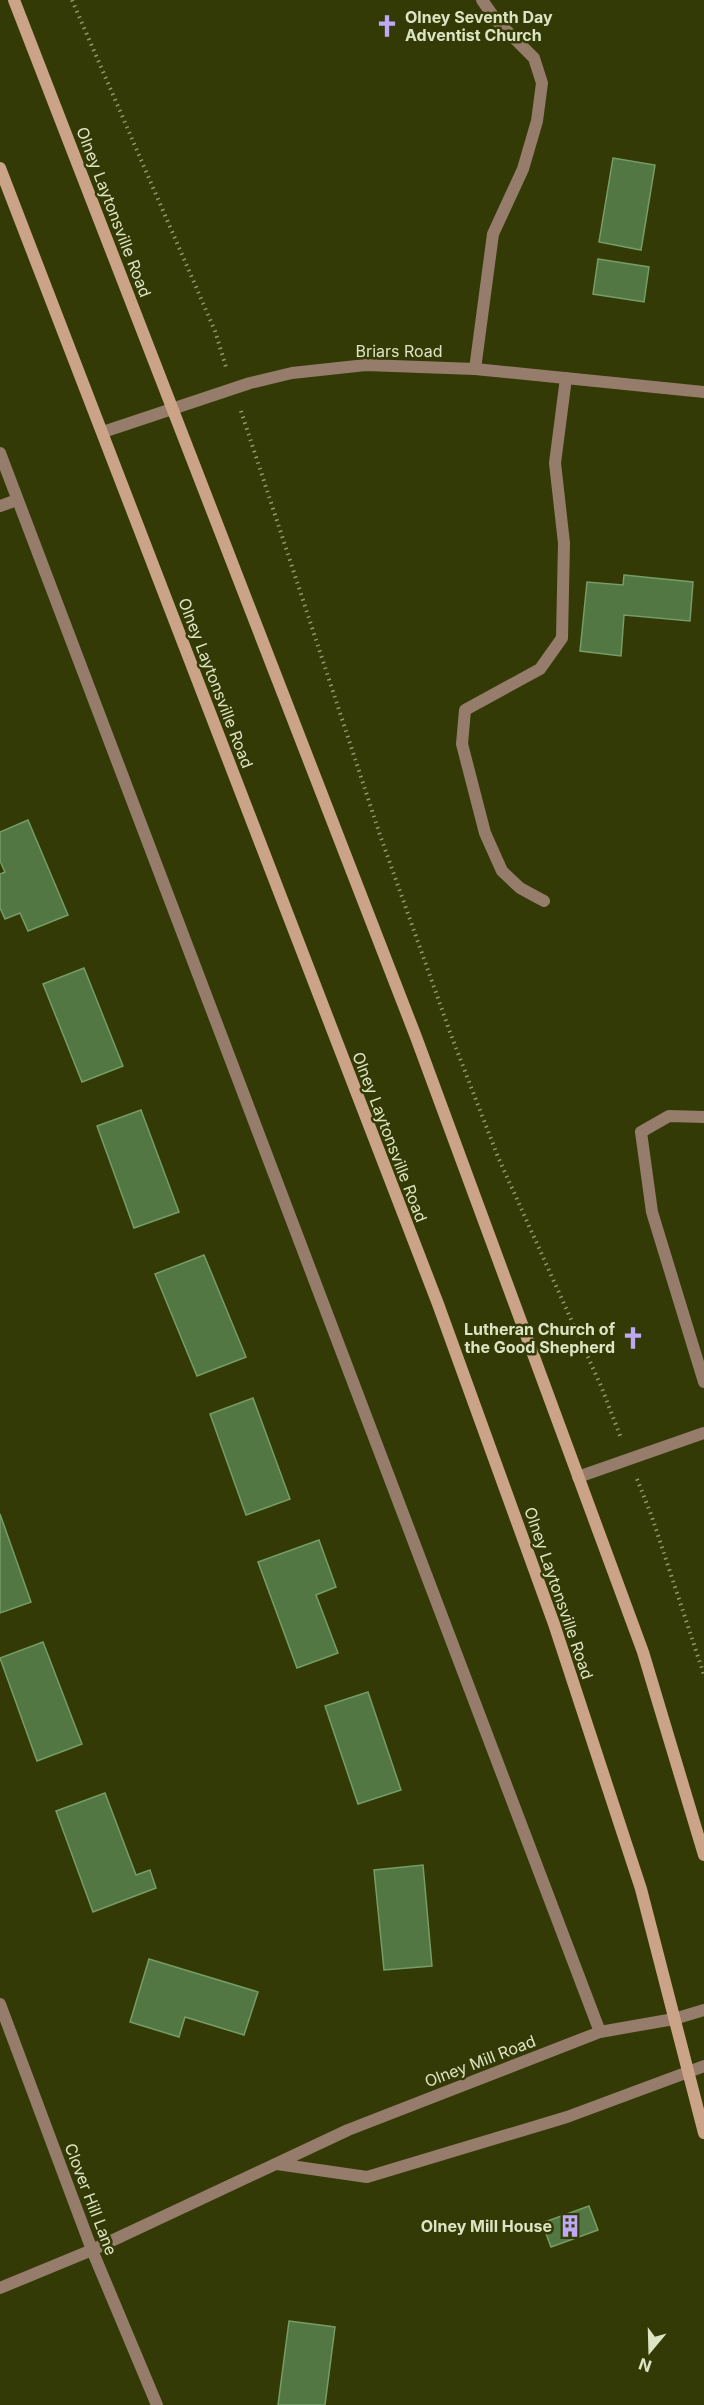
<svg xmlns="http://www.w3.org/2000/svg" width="704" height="2405" viewBox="0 0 704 2405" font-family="Inter,sans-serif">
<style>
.building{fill:#527742;stroke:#769d66;stroke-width:1.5}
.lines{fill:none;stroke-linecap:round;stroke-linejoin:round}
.path{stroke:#90976d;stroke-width:4;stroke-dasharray:1.5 4.5;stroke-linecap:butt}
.service{stroke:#957c6b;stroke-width:12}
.minor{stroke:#957c6b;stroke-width:12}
.tertiary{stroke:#957c6b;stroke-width:12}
.secondary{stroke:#cba488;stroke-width:12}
.labels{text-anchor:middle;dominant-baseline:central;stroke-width:5;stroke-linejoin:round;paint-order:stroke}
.poi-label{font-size:16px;font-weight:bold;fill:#dde4c3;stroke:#343a06;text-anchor:end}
.street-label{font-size:16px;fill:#dde4c3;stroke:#343a06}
</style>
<rect width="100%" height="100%" fill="#343a06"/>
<path class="building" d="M613 158 655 165 641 250 599 242Z
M598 259 649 267 644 302 593 294Z
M624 575 693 582 690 621 624 615 621 656 580 651 587 582 623 585Z
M28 820 68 915 28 931 20 913 5 919 0 908V874L5 872 0 861V832Z
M84 968 123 1066 82 1082 43 984Z
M141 1110 179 1212 134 1228 97 1126Z
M204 1255 246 1357 197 1376 155 1274Z
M253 1398 290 1499 246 1515 210 1414Z
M0 1514 31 1602 0 1613Z
M319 1540 336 1587 316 1595 338 1653 297 1668 258 1562Z
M43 1642 82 1744 37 1761 0 1658Z
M368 1692 401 1790 358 1804 325 1706Z
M105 1793 136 1875 150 1870 156 1888 93 1912 56 1811Z
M423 1865 432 1966 384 1970 374 1870Z
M149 1959 258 1992 244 2035 185 2017 179 2037 130 2022Z
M589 2206 598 2230 551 2247 542 2223Z
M289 2321 335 2327 325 2405H278Z"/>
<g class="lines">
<path class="path" d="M72 0 215 331 226 367
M241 411 380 835 451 1035 498 1157 601 1386 621 1438
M637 1479 652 1517 704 1675"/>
<path class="service" d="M475 369 493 234 523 169 537 121 542 83 534 58 496 20 482 0
M0 453 600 2032
M544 901 520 888 502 871 485 833 462 744 465 710 540 669 562 638 564 543 555 463 566 378
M704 1117 669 1116 641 1132 652 1212 704 1382
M578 1477 704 1433"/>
<path class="minor" d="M0 506 17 500
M0 2004 92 2250 157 2405
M277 2164 367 2177 567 2117 704 2066
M0 2288 92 2250 348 2130 600 2032 674 2019 704 2010"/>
<path class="tertiary" d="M103 432 250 383 292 373 366 365 475 369 704 392"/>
<path class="secondary" d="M14 0 416 1037 643 1652 704 1855
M0 168 438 1304 554 1624 641 1889 704 2133"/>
</g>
<defs>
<g id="church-bare" transform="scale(1.8)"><path d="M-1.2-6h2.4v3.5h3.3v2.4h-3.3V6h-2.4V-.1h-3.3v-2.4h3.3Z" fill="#bea9f4" stroke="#343a06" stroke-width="2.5" paint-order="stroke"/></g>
<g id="building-bare" transform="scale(1.8)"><path d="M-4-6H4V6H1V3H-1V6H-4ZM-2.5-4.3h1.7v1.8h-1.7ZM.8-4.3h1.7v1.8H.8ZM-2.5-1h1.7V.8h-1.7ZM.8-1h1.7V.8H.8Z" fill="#bea9f4" stroke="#343a06" stroke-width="2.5" paint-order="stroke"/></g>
</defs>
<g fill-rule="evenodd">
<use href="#church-bare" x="387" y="26"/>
<use href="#church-bare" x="633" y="1338"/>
<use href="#building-bare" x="570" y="2226"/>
</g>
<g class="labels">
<g class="poi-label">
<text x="405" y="17" text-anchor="start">Olney Seventh Day<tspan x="405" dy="18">Adventist Church</tspan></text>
<text x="615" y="1329">Lutheran Church of<tspan x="615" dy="18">the Good Shepherd</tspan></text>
<text x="552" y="2226">Olney Mill House</text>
</g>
<g class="street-label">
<text transform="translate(114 212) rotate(69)">Olney Laytonsville Road</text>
<text x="399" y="351">Briars Road</text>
<text transform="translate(216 683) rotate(69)">Olney Laytonsville Road</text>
<text transform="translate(390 1137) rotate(69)">Olney Laytonsville Road</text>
<text transform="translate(559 1593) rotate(71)">Olney Laytonsville Road</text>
<text transform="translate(480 2061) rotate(-21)">Olney Mill Road</text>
<text transform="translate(91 2199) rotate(69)">Clover Hill Lane</text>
</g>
</g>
<g transform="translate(650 2351) rotate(199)" stroke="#343a06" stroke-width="4.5" paint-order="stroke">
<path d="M0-4.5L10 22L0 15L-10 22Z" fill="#dde4c3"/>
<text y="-9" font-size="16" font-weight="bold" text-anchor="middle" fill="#dde4c3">N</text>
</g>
</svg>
